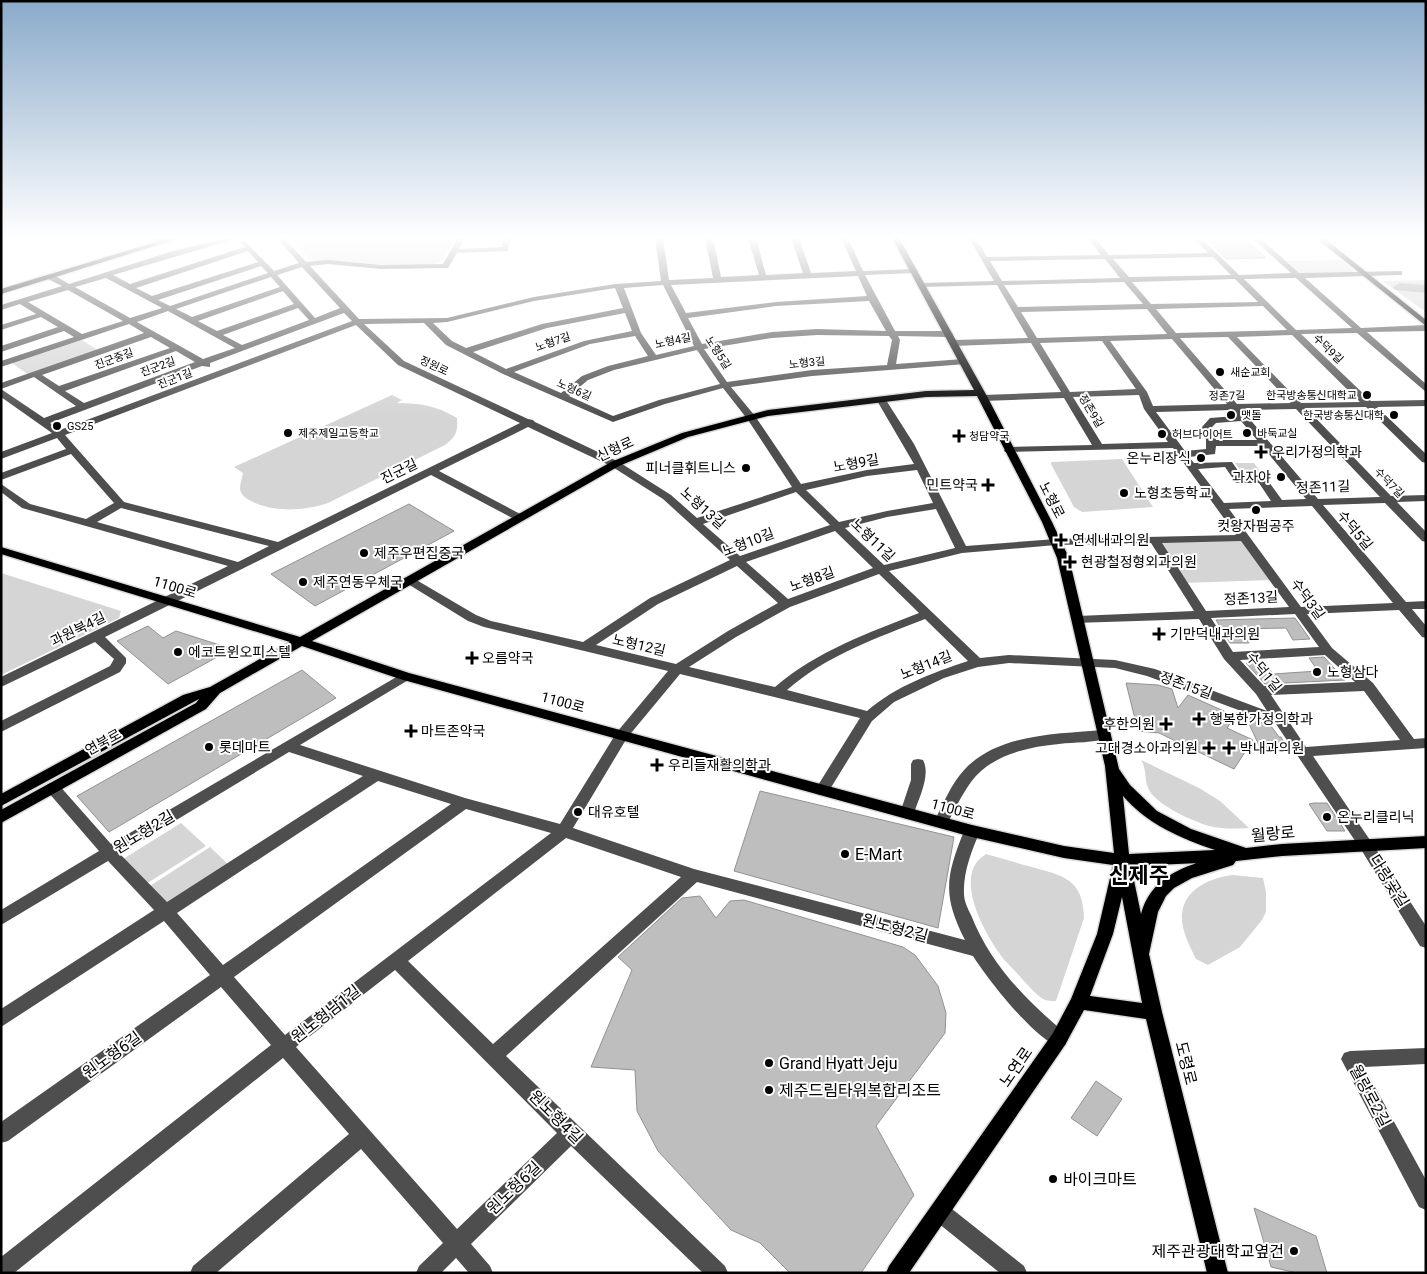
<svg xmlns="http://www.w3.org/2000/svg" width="1427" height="1274" viewBox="0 0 1427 1274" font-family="Roboto,'Noto Sans KR',sans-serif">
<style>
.green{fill:#d5d5d5}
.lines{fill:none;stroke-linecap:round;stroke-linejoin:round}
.river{fill:#9c9c9c;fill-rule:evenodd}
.building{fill:#bebebe;stroke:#929292}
.major-casing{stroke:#dbdbdb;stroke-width:3}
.minor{fill:#4e4e4e;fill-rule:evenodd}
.major{fill:#000;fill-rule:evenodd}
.poi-dot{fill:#000;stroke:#fff;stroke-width:2}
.labels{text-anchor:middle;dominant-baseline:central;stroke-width:4;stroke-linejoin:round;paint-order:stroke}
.far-street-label{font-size:11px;fill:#000;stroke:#fff}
.far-poi-label{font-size:11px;fill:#000;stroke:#fff;text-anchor:start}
.street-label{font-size:14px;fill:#000;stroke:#fff}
.poi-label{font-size:14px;fill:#000;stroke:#fff;text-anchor:start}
.near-street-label{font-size:16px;fill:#000;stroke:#fff}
.near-poi-label{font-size:16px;fill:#000;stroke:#fff;text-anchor:start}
.near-district-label{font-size:22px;font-weight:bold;fill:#000;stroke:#fff}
</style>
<rect width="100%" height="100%" fill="#fff"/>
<path class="green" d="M290 238H457L440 262 433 265H386L311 261Z
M1341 260 1354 270 1352 272 1303 273 1297 272 1284 261Z
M1426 280V312L1382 281Z
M82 340 99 351 29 375 12 363Z
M392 395 402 400 397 403C420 403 437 406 457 418 458 432 456 437 445 445L328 503C303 511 272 513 249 500 245 498 240 493 240 488 240 484 242 478 243 473L234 467Z
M1122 459 1153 507 1082 512 1074 507 1051 464V462Z
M1235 463H1254L1264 477H1245Z
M1245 538 1275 580 1182 583 1155 541Z
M1 573 121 611 119 618 1 675Z
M1141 760 1199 788 1220 801 1249 828C1236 829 1221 829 1209 826 1193 821 1158 806 1149 790 1144 781 1147 769 1141 760Z
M181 823 206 846 146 884 123 859Z
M210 847 230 866 169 906 150 886Z
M986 854C1001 858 1016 863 1032 867 1064 876 1083 879 1084 918L1056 1001C1053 1001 1048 1001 1045 1000 1037 996 1028 985 1022 979 1015 970 1005 962 999 953 983 930 952 874 986 854Z
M1233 875 1263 878 1266 892V912L1262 920 1240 947 1208 965 1196 959C1189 945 1181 930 1182 915 1183 889 1212 877 1233 875Z"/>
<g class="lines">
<path class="river" d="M1400 283 1426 285V293L1395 290 1393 287Z"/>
</g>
<path class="building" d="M1206 238H1244L1266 258 1226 259Z
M409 504 454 531 315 606 271 574Z
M1295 618 1310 639 1293 640 1286 628 1240 629 1249 643H1230L1216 620Z
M148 626 163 638 176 631 232 649 168 684 117 641Z
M1324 657 1345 680 1265 684 1246 663 1264 661 1273 674 1318 671 1309 658Z
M302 670 336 698 109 832 77 796Z
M1126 683 1158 685 1172 689 1178 708 1188 695 1235 716 1227 728 1253 740 1234 769 1159 733 1138 731Z
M1249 717 1271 726 1279 737H1281L1289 752H1262L1250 726Z
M760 791 954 837 938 928 734 871Z
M1314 803H1327L1345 831H1327L1309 804Z
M700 896 716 918 730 901 744 900 903 947 915 955 938 986 946 1013 945 1033 876 1126 914 1195 861 1273H790L760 1243 731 1230 658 1151 637 1111 635 1070 591 1067 632 970 618 957 682 898Z
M1096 1081 1122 1099 1097 1136 1071 1118Z
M1254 1208 1316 1236 1327 1273H1297L1271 1267Z"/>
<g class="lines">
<g class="major-casing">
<path id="major" d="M169 238H180L1 294V289Z
M892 238H899L988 398 1052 522 1069 558 1119 769 1130 785 1157 811 1191 829 1246 848 1282 844 1426 836V848L1282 856 1236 861 1233 865 1192 878 1174 888 1166 896 1158 912 1149 954 1162 1012 1228 1273H1207L1146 1019 1084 1010 1065 1045 909 1273H886L889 1266 1053 1033 1071 999 1097 934 1113 865 1064 858 972 837 400 679 302 646 220 693 206 709 1 823V810L196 703 199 699 1 806V794L183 695 210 687 290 642 1 554V547L300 637 611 462 682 433 768 410 926 391 974 390ZM977 396 1042 522 1057 558 1105 766 1114 853 1064 846 972 825 409 673 312 641 619 466 688 437 768 416 926 397ZM1123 796C1147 824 1180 838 1215 850L1129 854ZM1197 863C1170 872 1149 885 1141 914L1131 866 1200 863ZM1122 897 1142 1003 1090 996 1113 934Z
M1316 238H1324L1426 320V326Z"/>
</g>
<path class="minor" d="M143 238H163L171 241 167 243Z
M226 238H239L113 275 130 284 245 247 240 242 244 240 274 271 299 263 277 238H284L306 262 328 260 381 265 443 264 458 238H465L459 249 502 247 503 238H511L508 251 457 253 448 268H445L381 269 328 264 310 266 359 319 447 318 534 297 615 284 661 281 655 238H663L669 280 713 278 705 238H713L721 277 759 275 748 238H756L766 275 803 273 791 238H799L811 273 856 271 841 238H848L863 271 914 269 918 271 914 273 865 275 895 331H949L953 334 949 337 898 336 900 340 896 364 963 359 967 362 966 364 812 376 731 387 755 416 801 484 867 470 914 464 876 399 878 397H884L914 444 966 546 1056 539 1236 535 1173 448 1005 452 1004 450 1009 447 1092 445 1064 398 983 401 978 398 983 395 1061 392 1031 343 953 346 949 343 953 340 1028 338 997 285 921 287 917 285 921 283 994 281 969 238H976L987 257 1101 255 1088 238H1095L1109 255 1208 253 1194 238H1201L1239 275 1291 273 1252 238H1260L1299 273 1402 271V275H1399L1305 278 1361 328 1426 325V331L1367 332 1426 384V392L1357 333 1301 334 1371 401 1426 400V406L1377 407 1426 454V463L1422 462 1366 407 1306 408 1391 496 1426 495V501L1397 502 1426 532V542L1422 541 1385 503 1323 505 1406 602 1426 601V609H1412L1426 626V638L1422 637 1399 610 1307 614 1332 648 1373 683 1414 739 1426 738V748L1313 756 1372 843 1426 926V948L1420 946 1362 851 1276 724 1147 676 1115 668 1009 663 978 667 944 678 894 702 872 721 827 794 822 795 817 794 815 790 860 718 680 674 627 738 573 828 694 869 965 940C942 895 946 876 964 831L967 827 972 825 977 827 980 831C972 850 963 872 964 894 964 901 968 909 971 915 990 964 1026 1000 1065 1033L1068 1039 1065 1045 1059 1047C1033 1037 989 981 973 956L697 882 506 1056 725 1266 728 1273H703L571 1146 471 1244 490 1266 493 1273H469L456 1258 441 1273H416L419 1266 443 1243 361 1149 216 1273H190L193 1266 349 1134 283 1058 14 1273H1V1257L271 1045 221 987 8 1141 1 1143V1122L210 975 164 921 1 1027V1009L154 910 108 861 1 925V910L99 851 48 792 46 788 48 784 53 783 58 784 111 844 405 672 412 676 410 679 300 745 465 798 560 824 617 732 668 671 484 627 468 621 403 581 409 577 413 578 476 615 491 621 583 642 650 598 730 560 663 499 611 466 528 427 439 471 524 516 525 518 524 520H516L431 475 105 637 126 658V663L120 672 1 732V721L110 666 114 659 95 642 1 687V677L228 566 22 508 1 492V484L30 504 86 519 114 503 71 454 1 480V473L66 449 57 438 1 459V452L52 433 1 397V389L44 418 76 406 34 377 1 389V383L144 333 129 324 1 367V361L74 337 64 331 1 352V346L58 327 41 317 1 330V325L36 314 20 304 1 310V305L62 286 48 279V275H54L69 284 173 251ZM248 251 258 262 152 296 136 288ZM1213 257 1231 275 1129 277 1113 259ZM1105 259 1120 278 1002 281 990 261ZM261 266 268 273 170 306 158 300ZM302 267 340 308 315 318 277 275ZM858 276 867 296 776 302 686 313 671 285ZM271 277 280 287 192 317 176 309ZM106 278 162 308 130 318 75 287ZM1296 278 1352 328 1296 330 1244 279ZM1235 279 1258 302 1151 304 1132 282ZM1124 282 1143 304 1018 307 1004 285ZM663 285 694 346 656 355 641 333 624 288ZM615 288 623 308 542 324 466 348 452 341 433 323 447 322 534 301ZM68 290 123 321 82 334 28 302ZM283 291 294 304 217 331 198 321ZM869 301 886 331 817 329 772 332 702 344 688 318 776 306ZM1263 306 1287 330 1176 333 1156 309ZM298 308 309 320 242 345 223 335ZM1147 309 1167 334 1037 338 1021 312ZM168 311 235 348 203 359 137 322ZM344 313 352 321 60 430 50 423 202 366 210 367V363ZM625 313 632 331 584 341 506 369 473 352 547 328ZM424 323 446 345 503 374 613 422 665 404 723 388 748 420 792 487 697 518 671 495 619 462 535 422 533 420 528 419 404 361 364 324ZM356 325 398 365 520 423 278 542 124 502 65 435ZM817 335 889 336 892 340 887 365 812 370 727 382 704 349 772 338ZM1292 335 1360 402 1301 403 1237 337ZM635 336 648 356 608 366 582 376 561 393 514 372 590 344ZM151 337 170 348 59 386 42 375ZM1228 337 1291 403 1237 404 1180 338ZM1172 339 1227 404 1153 406 1147 392 1110 341ZM1102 341 1136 389 1070 392 1040 343ZM697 350 720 384 659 400 613 416 569 396 588 380 614 370ZM176 351 195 362 84 403 65 391ZM1139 395 1144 409 1168 442 1102 444 1073 397ZM1296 409 1380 497 1318 499 1242 410ZM1231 410 1236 416 1210 418 1202 427 1206 440V449L1185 451 1156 412ZM1241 421 1257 440H1216L1212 427 1216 423ZM1216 446H1262L1306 499 1282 500 1266 478H1243L1232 462 1194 463 1189 457 1215 454ZM1225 467 1236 483H1259L1271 501 1224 503 1198 469ZM917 470 933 503 887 511 839 522 806 490 867 476ZM796 492 830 525 740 556 703 524ZM1312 506 1393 603 1301 607 1229 509ZM121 508 269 546 238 562 97 522ZM936 509 955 548 884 565 845 528 887 517ZM835 531 873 568 788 599 746 562ZM1241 541 1289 607 1206 611 1162 543ZM1151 543 1194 611 1078 616 1072 620 1074 623 1199 619 1224 659 1256 694 1267 711 1155 669 1115 660 1009 655 980 658 889 571 962 553 1056 545ZM737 566 778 603 728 631 676 664 596 645 658 604ZM879 574 919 613C868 633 817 651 775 687L689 667 736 637 790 607ZM1295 614 1319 647 1233 652 1211 618ZM925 619 968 661C932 673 896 686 867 711L787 690C827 655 877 638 925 619ZM1325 655 1355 682 1264 686 1240 660ZM1364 691 1400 740 1306 747 1271 695ZM289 752 363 776 167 902 120 854ZM378 781 451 804 223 965 177 913ZM466 809 551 833 285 1035 234 977ZM566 838 681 877 493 1044 408 961ZM395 970 557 1133 457 1229 296 1047Z
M1104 730 1109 732 1111 735 1109 738C1093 743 1075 742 1059 744 1027 747 991 755 971 782 961 796 954 811 946 826L941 828 936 826 934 822C943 804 951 784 965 769 999 733 1059 734 1104 730Z
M918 759 923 760C931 775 919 798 914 813L912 817 907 819 902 817 900 813 911 780V764L913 760Z
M1426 1048V1064L1364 1067 1426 1180V1210L1419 1207 1341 1059 1344 1053 1350 1051Z
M940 1202 947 1205 1024 1266 1027 1273H1000L933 1219 930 1212 933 1205Z"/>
<use href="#major" class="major"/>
</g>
<linearGradient id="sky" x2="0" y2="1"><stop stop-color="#89aaca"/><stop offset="0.57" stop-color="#fff"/><stop offset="1" stop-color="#fff" stop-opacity="0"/></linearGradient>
<rect width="1427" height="417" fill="url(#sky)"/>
<g class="poi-dot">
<circle cx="1220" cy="372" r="5"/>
<circle cx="1367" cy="395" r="5"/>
<circle cx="1231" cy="415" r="5"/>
<circle cx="1394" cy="415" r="5"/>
<circle cx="57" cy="426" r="5"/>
<circle cx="288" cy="433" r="5"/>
<circle cx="1247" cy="433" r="5"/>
<circle cx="1162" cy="434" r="5"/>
<path d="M956.5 428.5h5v5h5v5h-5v5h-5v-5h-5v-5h5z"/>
<path d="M1258.5 444.5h5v5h5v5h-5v5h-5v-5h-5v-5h5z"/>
<circle cx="1201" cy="458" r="5"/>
<circle cx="746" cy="468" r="5"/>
<circle cx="1281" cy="477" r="5"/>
<path d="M985.5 477.5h5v5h5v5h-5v5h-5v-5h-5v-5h5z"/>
<circle cx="1124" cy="493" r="5"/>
<circle cx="1256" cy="510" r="5"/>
<path d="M1058.5 532.5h5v5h5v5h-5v5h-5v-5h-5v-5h5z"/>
<circle cx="364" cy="553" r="5"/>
<path d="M1067.5 554.5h5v5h5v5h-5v5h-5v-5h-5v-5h5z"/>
<circle cx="303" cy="582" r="5"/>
<path d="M1156.5 626.5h5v5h5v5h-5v5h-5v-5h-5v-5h5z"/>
<circle cx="178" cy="652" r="5"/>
<path d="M469.5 650.5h5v5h5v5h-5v5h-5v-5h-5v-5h5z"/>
<circle cx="1317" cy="672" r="5"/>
<path d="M1196.5 711.5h5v5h5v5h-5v5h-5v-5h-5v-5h5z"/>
<path d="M1163.5 716.5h5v5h5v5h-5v5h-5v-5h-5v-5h5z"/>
<path d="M408.5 723.5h5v5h5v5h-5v5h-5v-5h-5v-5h5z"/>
<circle cx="209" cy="747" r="5"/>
<path d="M1206.5 740.5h5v5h5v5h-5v5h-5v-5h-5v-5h5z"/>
<path d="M1226.5 740.5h5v5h5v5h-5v5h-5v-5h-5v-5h5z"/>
<path d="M654.5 757.5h5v5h5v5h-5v5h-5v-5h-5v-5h5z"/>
<circle cx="578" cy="812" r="5"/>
<circle cx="1327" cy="817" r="5"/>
<circle cx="845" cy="854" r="5"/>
<circle cx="769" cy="1063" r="5"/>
<circle cx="769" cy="1090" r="5"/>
<circle cx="1053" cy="1179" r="5"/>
<circle cx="1294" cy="1251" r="5"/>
</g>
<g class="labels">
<g class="far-street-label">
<text transform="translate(673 341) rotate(-12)">노형4길</text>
<text transform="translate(553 342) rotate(-19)">노형7길</text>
<text transform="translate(1328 349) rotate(44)">수덕9길</text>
<text transform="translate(718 353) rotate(57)">노형5길</text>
<text transform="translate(114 359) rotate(-20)">진군중길</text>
<text transform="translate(807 363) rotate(-6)">노형3길</text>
<text transform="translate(434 366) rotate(25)">정원로</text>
<text transform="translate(158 367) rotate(-20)">진군2길</text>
<text transform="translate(175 379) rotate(-21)">진군1길</text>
<text transform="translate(574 390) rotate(24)">노형6길</text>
<text transform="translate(1227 396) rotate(-1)">정존7길</text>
<text transform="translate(1091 411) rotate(59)">정존9길</text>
<text transform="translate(1389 483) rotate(46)">수덕7길</text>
</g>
<g class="far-poi-label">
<text x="1230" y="372">새순교회</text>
<text x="1357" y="395" text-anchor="end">한국방송통신대학교</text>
<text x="1241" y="415">맷돌</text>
<text x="1384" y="415" text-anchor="end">한국방송통신대학</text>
<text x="67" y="426">GS25</text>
<text x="298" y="433">제주제일고등학교</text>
<text x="1257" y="433">바둑교실</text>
<text x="1172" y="434">허브다이어트</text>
<text x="969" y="436">청담약국</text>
</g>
<g class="street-label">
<text transform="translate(615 449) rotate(-25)">신형로</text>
<text transform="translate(856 463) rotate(-10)">노형9길</text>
<text transform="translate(399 471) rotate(-26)">진군길</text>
<text transform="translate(1323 487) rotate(-2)">정존11길</text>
<text transform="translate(1052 500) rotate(63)">노형로</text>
<text transform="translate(703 508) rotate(42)">노형13길</text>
<text transform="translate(1355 530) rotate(50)">수덕5길</text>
<text transform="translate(873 540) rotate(44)">노형11길</text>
<text transform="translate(748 542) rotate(-21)">노형10길</text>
<text transform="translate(812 579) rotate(-20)">노형8길</text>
<text transform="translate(175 587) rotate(17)">1100로</text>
<text transform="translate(1251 598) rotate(-3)">정존13길</text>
<text transform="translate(1308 599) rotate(54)">수덕3길</text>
<text transform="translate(78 629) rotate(-26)">과원북4길</text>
<text transform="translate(639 645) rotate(13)">노형12길</text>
<text transform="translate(926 665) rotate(-22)">노형14길</text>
<text transform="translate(1264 672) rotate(51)">수덕1길</text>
<text transform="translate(1186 685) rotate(20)">정존15길</text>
<text transform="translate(563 702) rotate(15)">1100로</text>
<text transform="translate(103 742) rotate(-29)">연북로</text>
<text transform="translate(953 809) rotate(15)">1100로</text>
</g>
<g class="poi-label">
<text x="1272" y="452">우리가정의학과</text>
<text x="1191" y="458" text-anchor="end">온누리장식</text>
<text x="736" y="468" text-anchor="end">피너클휘트니스</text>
<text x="1271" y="477" text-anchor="end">과자야</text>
<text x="978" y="485" text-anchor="end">민트약국</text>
<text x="1134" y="493">노형초등학교</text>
<text x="1256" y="526" text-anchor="middle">컷왕자펌공주</text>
<text x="1072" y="540">연세내과의원</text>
<text x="374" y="553">제주우편집중국</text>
<text x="1081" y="562">현광철정형외과의원</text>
<text x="313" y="582">제주연동우체국</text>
<text x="1170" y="634">기만덕내과의원</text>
<text x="188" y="652">에코트윈오피스텔</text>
<text x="482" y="658">오름약국</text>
<text x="1327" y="672">노형삼다</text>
<text x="1210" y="719">행복한가정의학과</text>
<text x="1155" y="724" text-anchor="end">후한의원</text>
<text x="421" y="731">마트존약국</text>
<text x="219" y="747">롯데마트</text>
<text x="1198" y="748" text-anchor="end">고대경소아과의원</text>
<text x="1240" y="748">박내과의원</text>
<text x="668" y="765">우리들재활의학과</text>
<text x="588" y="812">대유호텔</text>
<text x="1337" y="817">온누리클리닉</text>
</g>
<g class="near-street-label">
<text transform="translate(144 832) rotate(-31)">원노형2길</text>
<text transform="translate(1273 834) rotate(-5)">월랑로</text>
<text transform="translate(1389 881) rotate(58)">다랑곶길</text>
<text transform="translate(895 928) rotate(15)">원노형2길</text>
<text transform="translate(326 1014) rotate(-38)">원노형남1길</text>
<text transform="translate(112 1055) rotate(-36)">원노형6길</text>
<text transform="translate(1186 1063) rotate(76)">도령로</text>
<text transform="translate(1016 1067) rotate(-55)">노연로</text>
<text transform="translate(1370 1096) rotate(62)">월랑로2길</text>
<text transform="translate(556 1117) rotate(45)">원노형4길</text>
<text transform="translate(514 1188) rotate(-44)">원노형6길</text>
</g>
<g class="near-poi-label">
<text x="855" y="854">E-Mart</text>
<text x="779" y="1063">Grand Hyatt Jeju</text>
<text x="779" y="1090">제주드림타워복합리조트</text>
<text x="1063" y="1179">바이크마트</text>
<text x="1284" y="1251" text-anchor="end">제주관광대학교옆건</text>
</g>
<g class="near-district-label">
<text x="1139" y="875">신제주</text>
</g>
</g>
<rect width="1427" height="1274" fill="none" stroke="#000000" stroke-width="5"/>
</svg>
